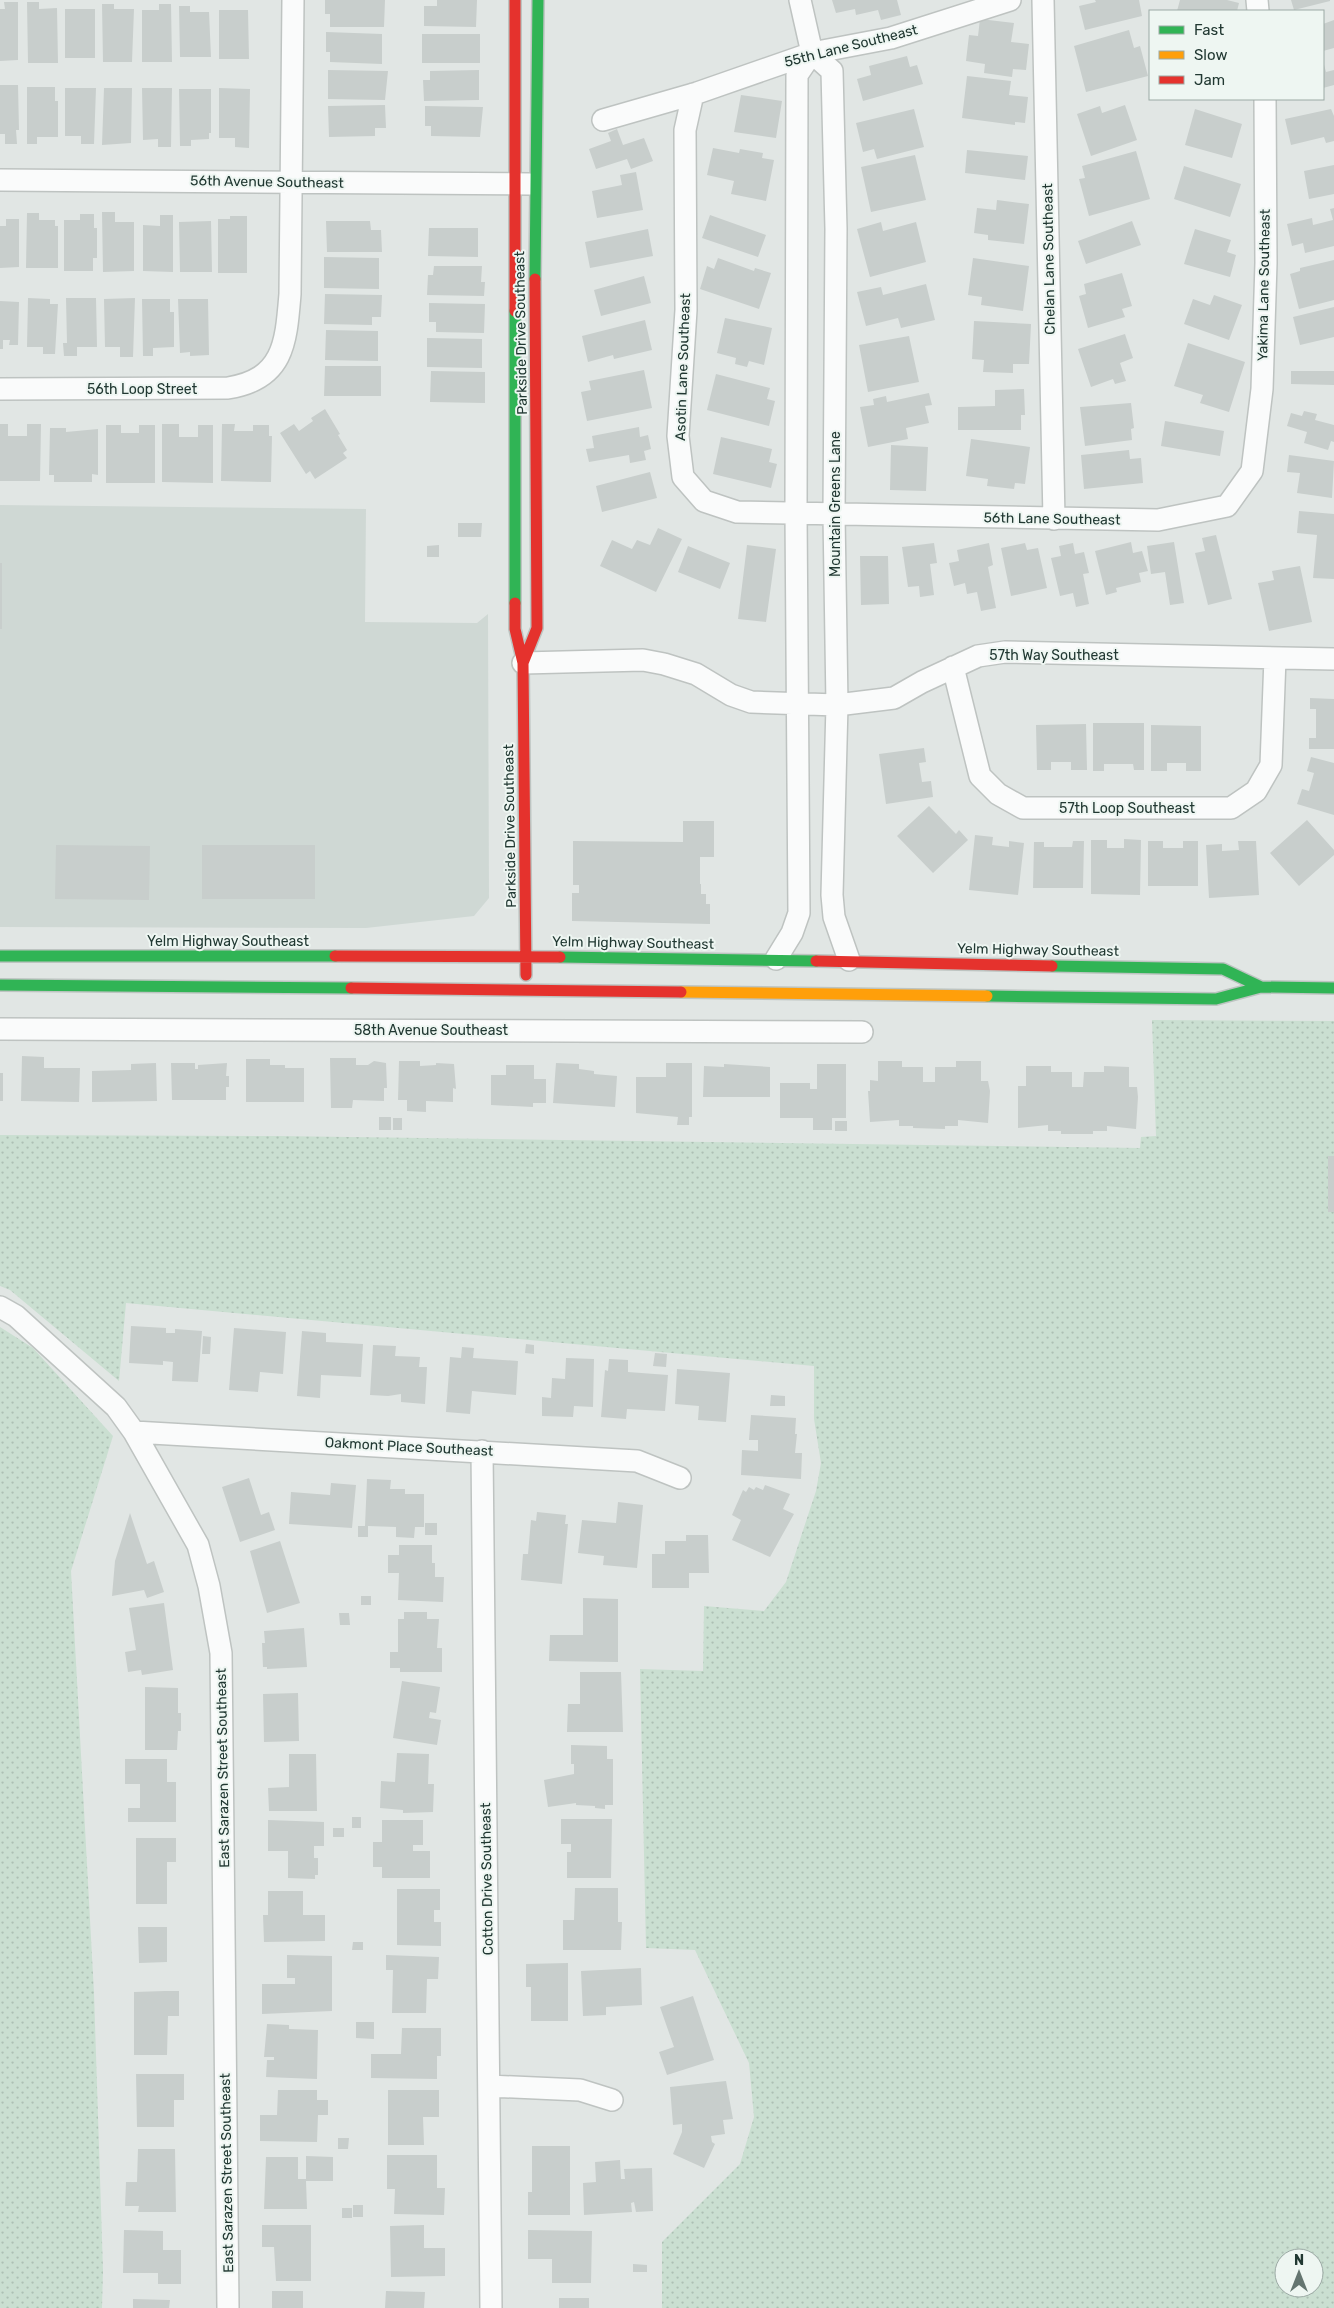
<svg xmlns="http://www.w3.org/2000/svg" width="1334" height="2308" viewBox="0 0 1334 2308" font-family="Rubik,sans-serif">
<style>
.built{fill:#cfd8d4}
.grass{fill:url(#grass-dots);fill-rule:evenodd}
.building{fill:#c8cecc}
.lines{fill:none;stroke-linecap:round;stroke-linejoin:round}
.street-casing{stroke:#bec3c1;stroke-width:24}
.fast-casing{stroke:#bdc4c1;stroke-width:14}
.slow-casing{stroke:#bdc4c1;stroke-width:14}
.jam-casing{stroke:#bdc4c1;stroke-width:14}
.street{stroke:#fafbfb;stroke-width:21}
.fast{stroke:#30b455;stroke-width:11}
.slow{stroke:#ff9f0a;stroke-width:11}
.jam{stroke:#e5322d;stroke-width:11}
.labels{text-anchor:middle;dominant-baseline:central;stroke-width:4;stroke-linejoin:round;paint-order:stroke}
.street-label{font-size:14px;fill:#213832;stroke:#eef6f2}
</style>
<defs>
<pattern id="grass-dots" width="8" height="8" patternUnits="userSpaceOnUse" patternTransform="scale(1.25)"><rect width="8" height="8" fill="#cadfd1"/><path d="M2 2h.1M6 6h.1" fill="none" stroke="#adc0b4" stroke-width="1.8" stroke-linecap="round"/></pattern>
</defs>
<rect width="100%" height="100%" fill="#e1e6e4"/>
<path class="built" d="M0 505 366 509 365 622 477 623 488 614 489 898 474 916 366 928 0 927Z"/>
<path class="grass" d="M1152 1020 1334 1021V2308H662V2242L740 2164 754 2117 749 2063 695 1950 646 1948 640 1669 703 1671 704 1606 764 1611 786 1582 816 1491 821 1463 814 1419V1366L126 1303 119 1381 10 1290 0 1286V1135L280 1136 1140 1148 1141 1137 1156 1136ZM1284 2258H1314V2288H1284Z
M0 1327 33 1348 113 1436 71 1571 94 1993 103 2270 102 2308H0Z"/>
<path class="building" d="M325 0H385L384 27H330V14H325Z
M437 0H477L476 27 424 26V6H437Z
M832 0H897L901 15 881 20 878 10 856 15 855 9 836 13Z
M1095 0H1139L1142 16 1085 30 1079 6 1096 2Z
M1180 0H1227L1239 3 1237 11H1177Z
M1291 0H1330V1L1294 10Z
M4 2H18V60L0 61V9H5Z
M27 2H39V9L57 8 58 63H28Z
M102 4H114V9H134L132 62H103Z
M159 4H171L172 62H142V10H159Z
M179 6H190V12H209L211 57H180Z
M65 9H95V58H65Z
M219 10H248L249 59H219Z
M980 19 1014 23 1011 42 1029 44 1026 70 1013 69 1012 77 984 73 985 64 966 61 969 35 978 36Z
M1334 20V48L1323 51V24Z
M1129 30 1134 48 1140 46 1148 76 1086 92 1074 46Z
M326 32 382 34V64L330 62V52H326Z
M422 34H480V63H422Z
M907 56 910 67 917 65 923 84 863 101 857 79 871 75 869 66Z
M1323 61 1326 72 1334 70V85L1323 88Z
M328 70 388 71 385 100 328 99Z
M479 70V100L424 101 423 80H430V71Z
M967 76 1011 81 1009 95 1028 97 1025 123 1015 122V125L962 118Z
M0 85H18L19 130H16L17 144H5V134H0Z
M27 87H55V101H58V137H37V144H27Z
M65 88H96L94 144H81V136H65Z
M104 88H132L131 143 102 145Z
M142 88H172L171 147H158V139L143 140Z
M219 88 250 89 249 148 235 147V138H219Z
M179 89H211V133H209V139L191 140V146H180Z
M741 95 782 101 776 138 734 132Z
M385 105 386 128H375V136L329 137 328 106Z
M1125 105 1137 140 1091 156 1077 114 1100 106 1102 113Z
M425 106 483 107 480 137 431 136V126H425Z
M914 109 924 147 877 159 874 149 863 152 856 123Z
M1195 109 1242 124 1232 158 1185 145Z
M1331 109 1334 116V141L1326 143 1324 137 1291 145 1285 119Z
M617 129 623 145 644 138 653 161 631 169 627 159 596 169 589 149 611 141 608 133Z
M713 148 739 153 740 149 763 153 762 158 774 160 766 201 731 194 734 181 707 175Z
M967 150 1028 156 1025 180 965 173Z
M1136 151 1150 199 1089 216 1079 179 1085 178 1082 166Z
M915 155 926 200 871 212 861 167Z
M1334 165V194L1309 199 1304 171Z
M1184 166 1241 184 1230 217 1174 199Z
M636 172 643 210 597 218 592 191 622 185 620 175Z
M997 200 1029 204 1024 244 988 240V235L974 233 977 208 996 210Z
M1334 208V246L1305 253 1303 243 1292 246 1287 224 1312 218 1313 225 1333 220 1330 209Z
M102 212H115V222H134V271L103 272Z
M27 213H39V220H55V226H58V268H26Z
M80 214H94V228H97V258H93V271H64V220H80Z
M160 215H173V272L143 271V225L160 226Z
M710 215 766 235 758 257 702 238Z
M230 216H247V273H218V219H230Z
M6 219H19V267L0 268V226H6Z
M211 221 212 272H180L179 222Z
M326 221H370L371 230H381L382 252H327Z
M1132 221 1141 245 1086 264 1078 241Z
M881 222 883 231 916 222 926 262 870 277 857 229Z
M429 228H478V257L428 256Z
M648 229 653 256 590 268 585 242Z
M1195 229 1231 240 1227 252 1236 255 1230 277 1184 264Z
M324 257 379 258V289L324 288Z
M718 258 754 271 755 268 771 273 759 309 700 289 707 266 714 269Z
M973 258 1029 266 1023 311 981 305 982 297 968 295Z
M1334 260V300L1299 309 1290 274 1300 271V268Z
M434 266H482L481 282H485L484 296 427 295 428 275H433Z
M1122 273 1132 306 1122 309 1125 317 1088 328 1079 296 1086 294 1084 284Z
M644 276 651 303 601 316 594 290Z
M926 284 935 320 901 328 898 318 866 326 857 292 881 287 883 295Z
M325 294 382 295 381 317H372V325L324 324Z
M1214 295 1242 305 1229 340 1184 324 1193 299 1210 305Z
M28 298 50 299V304H58L55 354H43V347H27Z
M66 298H96L97 347H77V356H64L63 343H67Z
M135 298 133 357H120V347H105L104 299Z
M142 299H170V312H174V347L153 348V356H143Z
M178 299H208L209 355 190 356V352L180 353Z
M0 301 19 302 18 345H9L10 340H3V349H0Z
M429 303 485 304 484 333 436 332V322H429Z
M1334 307V337L1300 345 1293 317Z
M725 318 772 328 764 365 749 361 747 367 735 364 736 358 717 353Z
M645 320 652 350 614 359 613 355 588 362 582 336Z
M974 321 1031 324 1029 364H1013V373L983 372 984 360 972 359Z
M326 330 378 331V361L325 360Z
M1125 334 1133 358 1120 363 1126 381 1115 384 1113 379 1091 387 1078 349Z
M909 336 919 382 868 392 859 345Z
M427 338 482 339V368L427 367Z
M1188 343 1245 362 1229 412 1200 403 1203 395 1174 386Z
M325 366H381V396H324Z
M644 370 652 408 587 421 581 392 591 390 589 381Z
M431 371 485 372V403L430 402Z
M1291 371H1334V385L1291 384Z
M716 374 770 388 767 399 775 401 769 426 707 410Z
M1024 389 1025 415H1021V430H958V407L995 406V390Z
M929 393 932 405 925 406 929 423 906 428 908 439 868 447 860 407 874 405 873 399 886 396 887 402Z
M1131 403 1134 428 1131 429 1132 440 1085 446 1080 407Z
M325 409 340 434 338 435 347 450 343 453 347 458 315 479 310 471 306 474 280 433 294 424 299 431 313 421 311 418Z
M1304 411 1317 414 1315 420 1334 425V442L1331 441 1328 450 1304 443 1307 432 1287 426 1291 413 1302 416Z
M1165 421 1224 431 1220 456 1161 446Z
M0 424H8V436H27V424H41L40 481H0Z
M162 424H179V437H198V425H213V483L162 482Z
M222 424H235L234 431H253V425H269V436H272L271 482 221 481Z
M106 425H121V433H139V425H155V483H106Z
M639 427 640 437 648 435 651 449 644 451 646 460 630 463 629 455 589 462 586 449 594 448 592 436Z
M50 428H66V432L98 429V475L92 474V482H54V475H49Z
M721 437 772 449 769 462 777 464 771 488 713 474Z
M971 439 1030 447 1025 484 1015 483 1014 489 987 486 988 479 966 476Z
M891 445 928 447 926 491 890 490Z
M1129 450 1130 459 1141 458 1143 483 1084 489 1081 455Z
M1289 455 1334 461 1332 498 1297 493 1300 473 1287 472Z
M650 472 657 498 602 512 596 486Z
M1299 511 1334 514V579L1313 578 1317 535 1297 533Z
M458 523H482L481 537H458Z
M658 528 682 539 656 592 600 566 612 540 632 549 637 540 650 545Z
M1216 535 1232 599 1208 605 1195 553 1205 551 1202 538Z
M1131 542 1133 553 1142 551 1148 571 1139 573 1141 582 1116 588 1117 592 1106 595 1095 551Z
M1174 542 1184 603 1170 605 1165 572 1151 574 1147 546Z
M934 543 937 563 930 564 934 595 920 597 919 586 908 587 902 547Z
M989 543 993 565 988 567 996 608 981 611 977 592 967 594 965 583 954 586 949 563 959 561 957 550Z
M1025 543 1027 550 1038 548 1047 588 1011 596 1001 548Z
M1073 543 1075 554 1084 552 1089 573 1083 574 1089 604 1076 607 1073 593 1060 596 1051 558 1061 556 1059 546Z
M439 545V557H427V546Z
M747 545 776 549 766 622 738 619Z
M688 546 730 563 720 589 678 572Z
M860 556H888L889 604 861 605Z
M0 563H2V629H0Z
M1300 566 1312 622 1269 631 1258 583 1274 580 1272 571Z
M1310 698 1334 699V749H1309V738H1316V709H1310Z
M1093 723H1144V770H1134L1133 764H1104V771H1093Z
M1086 724 1087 770H1071V762H1051V770H1037L1036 725Z
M1151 725 1201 726V771H1186V763H1167V771H1151Z
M924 748 926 762 919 763 922 782 931 781 933 797 886 804 879 754Z
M1311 757 1334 763V815L1297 804 1302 789 1309 791 1314 773 1307 771Z
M929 806 956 834 959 830 968 840 933 873 897 836Z
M1307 820 1334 850V855L1299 886 1270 853Z
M683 821H714V857H700V884H701V894H706V904H710V924L572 921V893H579V885H573V841L683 842Z
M975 835 993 837 992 845 1009 847V841L1024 843 1018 895 969 890Z
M1124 839 1141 840 1140 895 1091 894V840H1107V848H1124Z
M1073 841H1084L1083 888H1033L1034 842H1044V847H1072Z
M1148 841H1163V848H1183V841H1198V886H1148Z
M1238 841H1256L1259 895 1209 898 1206 845 1222 844V851L1239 850Z
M56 845 150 846 149 900 55 899Z
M202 845H315V899H202Z
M22 1056 44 1057V1068H80L79 1102 21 1101Z
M330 1058H356V1065H368L374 1061 386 1063 387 1088H384V1101L353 1100 352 1108H331Z
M246 1059H270V1065H285V1068H304V1102H246Z
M399 1061H420V1066L436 1065V1063L454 1064 456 1089 453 1088V1102L426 1101V1112L407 1111V1100H398Z
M878 1061H902V1067H923V1082H935V1067H956V1061H981V1081H988L990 1091 988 1123 958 1120V1126H945V1129L913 1128V1126H899V1120L870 1122 868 1091H870V1080L878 1081Z
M156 1063 157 1101 92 1102V1071L131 1070V1064Z
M171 1063H195V1069H198V1065L227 1063 226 1076H229V1087H226V1100H172Z
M556 1063 579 1064V1069L594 1071V1074L617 1076 615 1107 553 1103Z
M666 1063H692V1117H689V1125H677L678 1117 636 1113V1077H666Z
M724 1064 770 1067V1097H703L704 1066 724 1067Z
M817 1064H846V1118H832V1130H813V1118H780V1083H810V1089H817Z
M506 1065H534V1079H546V1103H533V1107L491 1105V1075H506Z
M1026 1066H1051V1072H1072V1087H1083L1084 1072H1104V1066L1129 1067V1087H1137L1138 1097 1136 1129 1107 1126V1131H1093V1134H1061V1131H1048V1125L1018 1128V1086H1026Z
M0 1073H3V1101H0Z
M379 1117H391V1130H379Z
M393 1118H402V1130H393Z
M835 1121H847V1131H835Z
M1328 1156H1334V1212H1328Z
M131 1326 166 1328V1333H175V1329L202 1331 198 1382 172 1381 173 1362 163 1361V1365L129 1363Z
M234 1328 286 1332 283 1374 260 1372 258 1392 229 1390Z
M302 1331 326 1333V1342L363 1344 361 1377 321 1375 320 1398 297 1396Z
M203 1336 211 1337 210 1354H202Z
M526 1344 534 1345V1354L525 1353Z
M373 1345 396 1346 395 1356 420 1357 419 1367H427L425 1404 401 1402V1394L388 1396 370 1395Z
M462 1347 474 1348 473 1358 518 1361 516 1395 472 1391 470 1414 446 1412 450 1357 461 1358Z
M655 1353 667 1354 666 1367 653 1366Z
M566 1358 594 1359 593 1407 574 1406 573 1417 542 1416V1397L551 1398 552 1378 565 1379Z
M609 1359 628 1360V1372L668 1375 665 1411 627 1409 626 1419 601 1417 605 1370 608 1371Z
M677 1369 730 1373 726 1422 698 1420 699 1406 675 1404Z
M771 1395 785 1396V1406H770Z
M751 1415 796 1418 795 1434H797L795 1453H802L801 1479 741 1475 742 1450 758 1451V1440H749Z
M249 1478 261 1515 269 1512 275 1530 240 1542 222 1487Z
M367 1479 391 1480 390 1489H405V1494H424V1527H415L414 1538 396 1537V1527L368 1526V1537H358V1526H365Z
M331 1483 356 1485 352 1528 289 1524 291 1492 330 1495Z
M765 1485 790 1494 783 1509 794 1514 770 1557 732 1540 741 1520 732 1515 743 1490 746 1492 749 1487 754 1490 756 1487 763 1490Z
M618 1502 643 1505 637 1568 603 1565 604 1556 578 1553 582 1520 616 1523Z
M537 1512 566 1515 565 1524H568L562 1584 521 1580 523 1554H528L531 1520 536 1521Z
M130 1513 147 1564 154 1561 164 1592 147 1598 144 1590 112 1596 115 1561Z
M425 1523H437V1535H425Z
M686 1535H708L709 1573H689V1588H652V1554H665V1541H686Z
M280 1541 300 1603 267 1613 250 1551Z
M399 1545H432V1563H435V1577H444L443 1602 398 1600 399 1573H388V1555H399Z
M361 1596H371V1605H361Z
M583 1598 618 1599V1662L549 1661 550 1635H583Z
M164 1603 173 1670 142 1675 141 1670 128 1672 125 1652 136 1650 129 1608Z
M404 1612H427V1619H439L437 1648H442V1672H400V1668H390V1652H398V1619H404Z
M339 1613H349L350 1625H340Z
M304 1628 307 1667 267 1669V1667H263L262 1643H265L264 1631Z
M580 1672H621L623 1732H567L568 1704H580Z
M402 1681 440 1687 436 1713 430 1712 429 1718 441 1720 437 1745 393 1738Z
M145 1687 178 1688V1713H181V1731H178L177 1750H145Z
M298 1693 299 1741 264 1742 263 1694Z
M571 1745 607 1746V1759H613V1805H605V1809L595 1808V1806L576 1805V1803L548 1807 544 1780 574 1774V1764H571Z
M397 1753 429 1754 428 1784H434L433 1812 403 1813V1810L380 1808 381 1781 395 1782Z
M289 1754H316L317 1811H269L268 1788 289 1787Z
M125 1759H167V1782H176V1822H128V1808H140V1784H125Z
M352 1817H361V1828H352Z
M561 1819H612L611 1878H567V1852H571V1844H561Z
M268 1820 324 1822V1846H314V1858H318V1875H315V1879L288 1878V1851H268Z
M382 1820H423V1845H413V1851H430V1878H382V1867H373V1842H382Z
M333 1828H344V1837H333Z
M136 1838H176V1862H167V1904H136Z
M575 1888H618V1922H622L621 1950H563V1920H574Z
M397 1889H440V1910H434V1922H441V1946L397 1945Z
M268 1891H303V1915H325V1941L264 1942 263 1915H268Z
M138 1927H167V1962L139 1963Z
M353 1942H363V1950H352Z
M287 1955 332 1956V2011L262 2014V1984H295V1978H287Z
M386 1955 439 1957 438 1979H427L426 2013H392L393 1970H386Z
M568 1963V2021H531V1987H526V1964Z
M641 1968 642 2005 606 2007V2015L583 2016 581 1971Z
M165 1991H179V2016H168L167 2055H134V1992Z
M693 1996 714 2060 667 2075 659 2052 674 2047 660 2007Z
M356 2022H374V2039L356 2038Z
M267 2024 289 2025V2029L318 2030 317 2079 266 2077 267 2060H274V2057H264Z
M402 2028H441V2056H437V2079L371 2078V2054H401Z
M136 2074H184V2100H174V2127H137Z
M726 2081 733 2119 723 2120 725 2134 711 2136 712 2142 715 2144 704 2168 673 2154 682 2132V2124L673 2125 670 2087Z
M278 2090H317V2100H328V2115H318L317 2142 260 2141V2115H277Z
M388 2090H439V2117H423L424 2145H388Z
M338 2138H349L348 2149H338Z
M532 2146H570V2215H528V2192H532Z
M138 2149H175L176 2212H138L139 2206H125L126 2182H137Z
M387 2155H437V2188H445L444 2215 394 2214 395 2189H387Z
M306 2156 333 2157V2181H306L307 2209H264L266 2157H298V2179H306Z
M620 2160 621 2179H625L624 2169 652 2168 653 2211 636 2212 634 2202 631 2203 632 2212 584 2215 583 2183 596 2182 595 2162Z
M353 2205H363V2217H353Z
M342 2208H352V2218H342Z
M262 2225H311V2281H276L274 2247H262Z
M424 2225V2248H445V2276L391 2277 390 2226Z
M124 2230 163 2231V2250H181V2284H158V2273H123Z
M528 2230 592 2231 591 2283H552V2259H528Z
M633 2264 647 2265V2272H633Z
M272 2291H303V2308H272Z
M386 2291 425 2292 424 2308H385Z
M559 2298H589V2308H559Z
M133 2299 170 2300 169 2308H133Z"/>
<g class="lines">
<g class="street-casing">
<path id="street" d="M800 0 812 53 832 71 836 229 834 515 837 705 832 895 834 917 849 960
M1043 0 1054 519
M1257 0 1258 11
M693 94 685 130 686 310 678 436 683 477 704 501 737 512 1158 520 1227 506 1252 471 1262 389 1266 263 1265 99
M603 120 697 93 812 53 891 38 1010 0
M0 180 530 184
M0 389 228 388C284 379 286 343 290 294L293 0
M523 663 643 660 664 664 696 674 731 695 751 702 837 705 894 698 922 682 978 656 1005 652 1334 659
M953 667 980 776 998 794 1023 808H1231L1256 791 1271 765 1275 658
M776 959 792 933 799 913 796 513 797 75 812 53
M0 1029 862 1032
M0 1307 16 1316 116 1407 134 1432 198 1545 209 1586 221 1653 228 2308
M134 1432 637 1461 680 1478
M482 1451 491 2308
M489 2086 580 2090 612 2100"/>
</g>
<g class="fast-casing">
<path id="fast" d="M535 279 538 0
M515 311V603
M0 956H335
M560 957 816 961
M1052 966 1223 969 1261 987
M0 985 351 988
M987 996 1216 999 1261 987 1334 988"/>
</g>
<g class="slow-casing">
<path id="slow" d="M681 992 987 996"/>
</g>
<g class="jam-casing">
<path id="jam" d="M515 0V311
M515 603V629L523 663 526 975
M523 663 537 628 535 279
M335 956 560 957
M816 961 1052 966
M351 988 681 992"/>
</g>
<use href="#street" class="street"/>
<use href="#fast" class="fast"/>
<use href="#slow" class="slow"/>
<use href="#jam" class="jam"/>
</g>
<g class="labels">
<g class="street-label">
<text transform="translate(851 46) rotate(-14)">55th Lane Southeast</text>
<text transform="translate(267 182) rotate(1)">56th Avenue Southeast</text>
<text transform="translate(1049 259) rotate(-91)">Chelan Lane Southeast</text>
<text transform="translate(1264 285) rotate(-89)">Yakima Lane Southeast</text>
<text transform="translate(521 333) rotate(-91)">Parkside Drive Southeast</text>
<text transform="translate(683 367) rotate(-88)">Asotin Lane Southeast</text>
<text x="142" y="389">56th Loop Street</text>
<text transform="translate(835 504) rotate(-90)">Mountain Greens Lane</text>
<text transform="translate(1052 519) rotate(1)">56th Lane Southeast</text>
<text x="1054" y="655">57th Way Southeast</text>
<text x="1127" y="808">57th Loop Southeast</text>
<text transform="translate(510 826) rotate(-91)">Parkside Drive Southeast</text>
<text x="228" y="941">Yelm Highway Southeast</text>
<text transform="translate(633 943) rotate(1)">Yelm Highway Southeast</text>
<text transform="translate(1038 950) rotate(1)">Yelm Highway Southeast</text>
<text x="431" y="1030">58th Avenue Southeast</text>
<text transform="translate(409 1447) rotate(3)">Oakmont Place Southeast</text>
<text transform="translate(223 1768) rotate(-91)">East Sarazen Street Southeast</text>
<text transform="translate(487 1879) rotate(-91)">Cotton Drive Southeast</text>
<text transform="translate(227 2173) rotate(-91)">East Sarazen Street Southeast</text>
</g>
</g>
<rect x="1149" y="10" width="175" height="90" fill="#eef6f2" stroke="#9caaa5"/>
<rect x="1159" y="26" width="25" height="8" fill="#30b455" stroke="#9caaa5"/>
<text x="1194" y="35" font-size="15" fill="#213832">Fast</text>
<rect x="1159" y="51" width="25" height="8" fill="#ff9f0a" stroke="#9caaa5"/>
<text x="1194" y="60" font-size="15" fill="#213832">Slow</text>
<rect x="1159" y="76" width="25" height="8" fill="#e5322d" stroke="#9caaa5"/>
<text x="1194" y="85" font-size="15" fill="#213832">Jam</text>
<g transform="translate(1299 2273)"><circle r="24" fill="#eef6f2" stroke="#9caaa5"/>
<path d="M0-4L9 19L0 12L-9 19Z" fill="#647570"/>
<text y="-8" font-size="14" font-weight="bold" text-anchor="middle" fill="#213832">N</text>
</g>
</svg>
